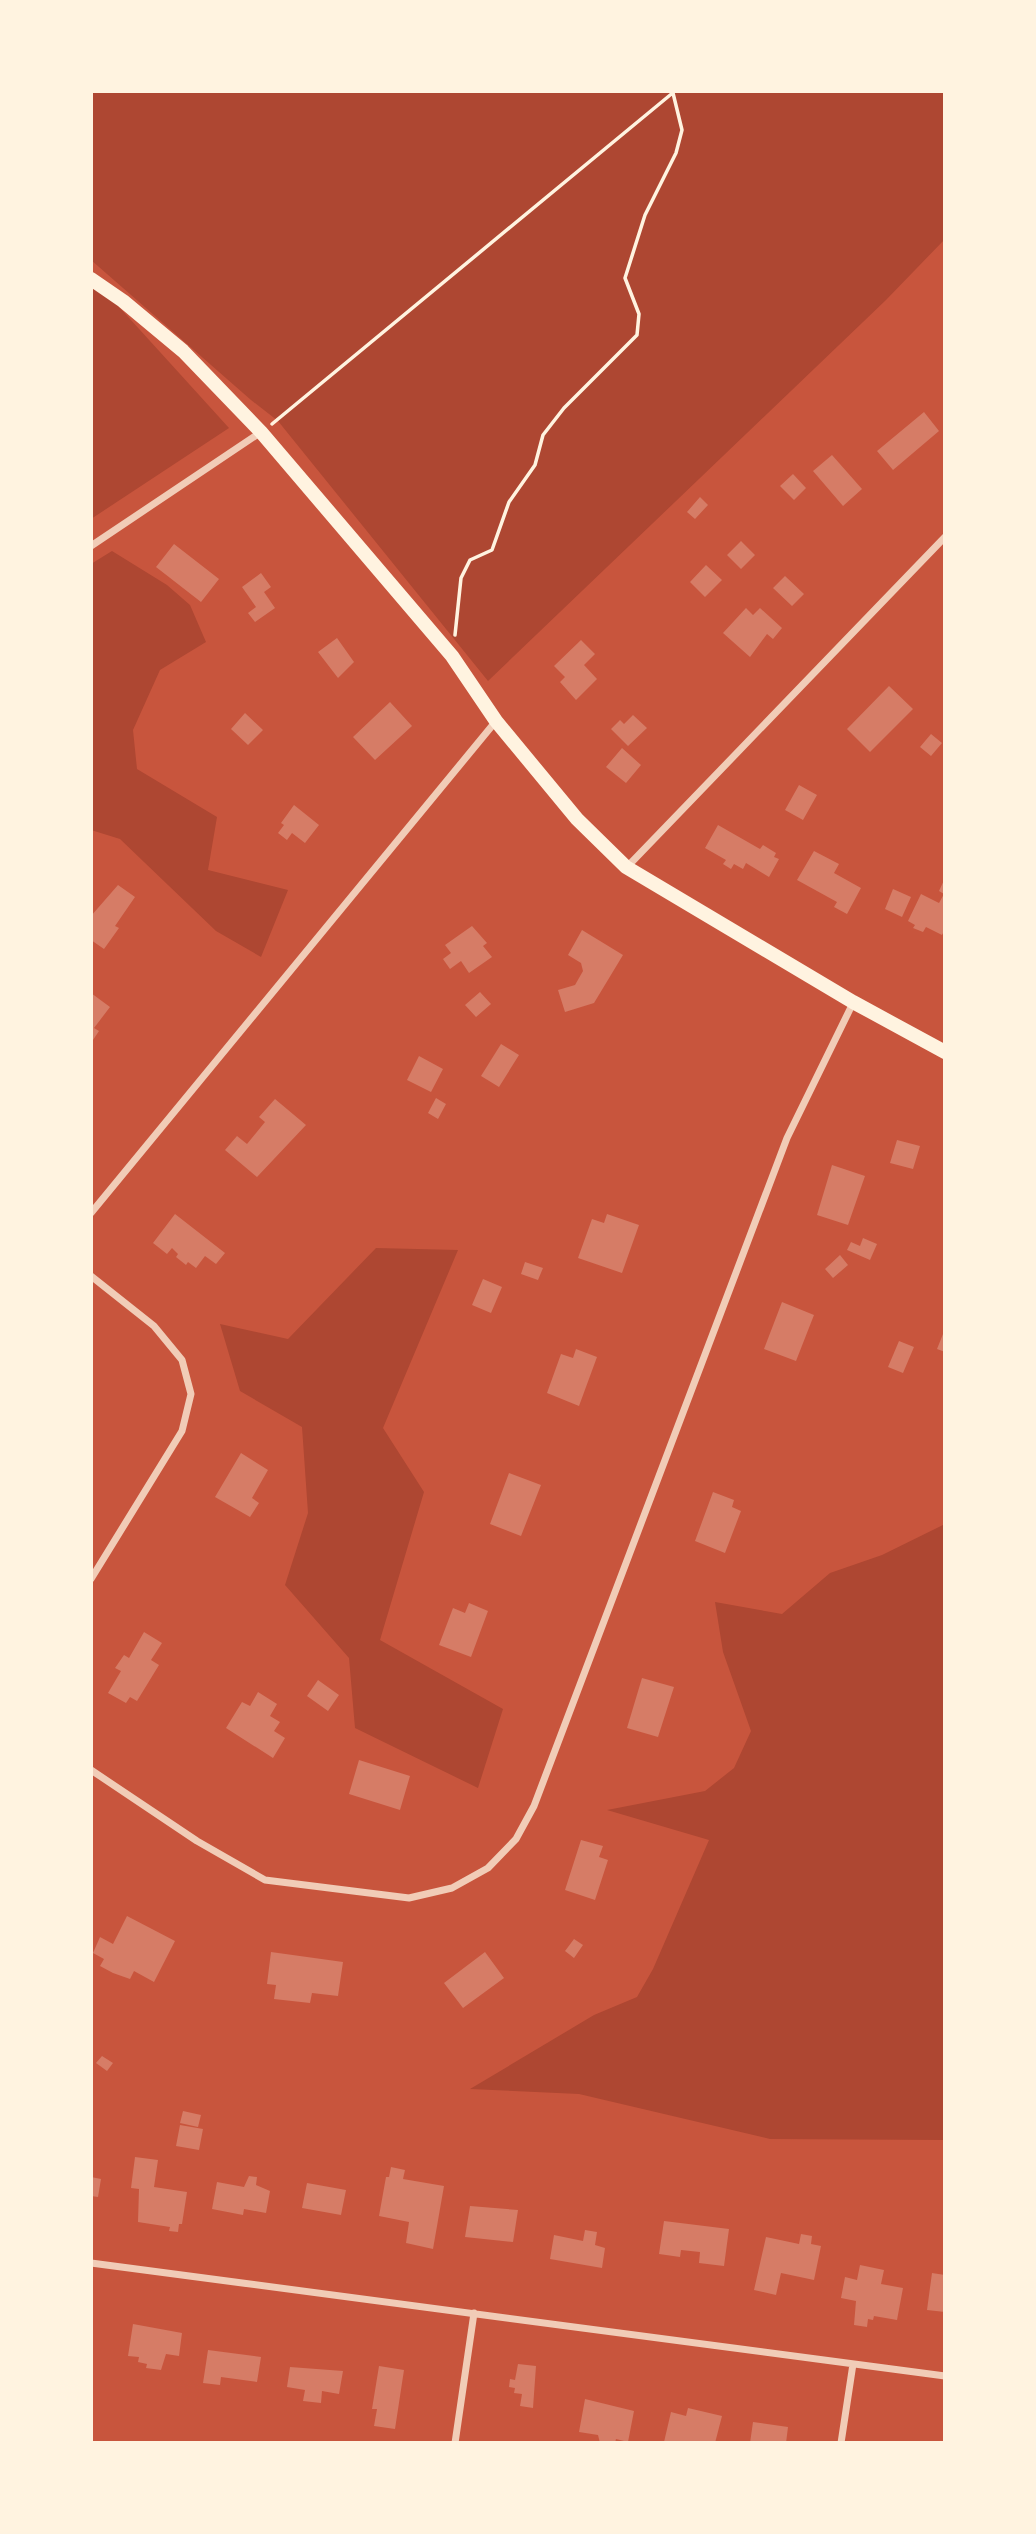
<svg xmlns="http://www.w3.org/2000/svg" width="1036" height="2534" viewBox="0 0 1036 2534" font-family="Lato,sans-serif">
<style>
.green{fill:#ae4732}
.building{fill:#d67c66}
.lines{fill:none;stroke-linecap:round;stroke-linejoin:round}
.path{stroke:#fff3e0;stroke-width:3.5}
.minor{stroke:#f1ccb7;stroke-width:7}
.secondary{stroke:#fff3e0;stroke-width:14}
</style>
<rect width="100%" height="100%" fill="#c8553d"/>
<path class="green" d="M91 91H945V239L886 300 488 681 278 421 251 400 91 260Z
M91 276 229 428 91 519Z
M112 551 167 585 190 605 206 642 160 670 133 730 137 769 217 817 208 870 288 890 261 957 216 931 120 839 91 830V564Z
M376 1248 458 1250 383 1428 424 1492 380 1640 503 1709 478 1788 355 1728 349 1658 285 1585 308 1513 302 1427 240 1391 220 1324 288 1339Z
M945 1524V2140L770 2139 579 2094 470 2089 594 2015 637 1997 653 1969 709 1840 607 1810 705 1791 734 1768 751 1731 723 1652 715 1602 782 1614 830 1573 882 1555Z"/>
<path class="building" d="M924 412 939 431 893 470 877 451Z
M832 455 862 489 843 506 813 471Z
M793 474 806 488 794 500 780 486Z
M700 497 708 505 695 519 687 512Z
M741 541 755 555 741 569 727 555Z
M174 544 219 579 201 602 156 567Z
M706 565 722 580 705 597 690 582Z
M261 573 271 587 264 592 275 608 255 622 248 613 256 607 242 587Z
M785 576 804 594 792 606 773 588Z
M746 608 753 615 760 608 782 628 773 639 767 634 750 657 723 633Z
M337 638 354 662 338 678 318 652Z
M581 640 595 654 584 665 597 679 576 700 560 682 565 677 554 666Z
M889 686 913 709 870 752 847 729Z
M390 702 412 726 375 760 353 737Z
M245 713 263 730 248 745 231 729Z
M633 715 647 728 628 746 611 729 620 720 624 724Z
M931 734 942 743 931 756 920 747Z
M622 748 641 765 626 783 606 767Z
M799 785 817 795 803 820 785 810Z
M294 805 319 825 305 843 292 833 287 840 278 833 284 825 281 823Z
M718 825 760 849 763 845 776 853 774 857 779 859 769 877 746 863 743 869 734 864 731 869 723 864 726 860 705 848Z
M814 851 839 864 834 873 861 888 847 914 834 907 837 902 797 880Z
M945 878V929L942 935 926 927 923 932 913 928 915 925 908 921 921 894 939 903 944 894 939 891Z
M118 885 135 897 115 926 119 928 104 949 91 940V916Z
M893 889 911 897 902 917 885 909Z
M472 926 487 943 483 946 492 957 469 973 461 961 450 969 443 959 451 953 445 945Z
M582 930 623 955 594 1003 565 1012 558 990 575 985 583 971 581 963 568 955Z
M480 992 491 1004 476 1017 465 1005Z
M91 993 110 1007 94 1028 99 1031 91 1043Z
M501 1044 519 1055 499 1087 481 1076Z
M419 1056 443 1069 431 1092 407 1080Z
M436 1098 446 1104 438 1119 428 1113Z
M275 1099 306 1125 257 1177 225 1150 237 1136 247 1144 265 1122 259 1117Z
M897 1140 920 1146 913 1169 890 1163Z
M832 1165 865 1176 848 1225 817 1215Z
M175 1214 225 1253 216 1264 205 1256 196 1268 188 1262 186 1265 176 1257 178 1254 172 1248 167 1254 153 1243Z
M607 1214 639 1225 622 1273 578 1258 592 1219 604 1223Z
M863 1238 877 1244 870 1260 847 1250 851 1242 860 1246Z
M840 1255 848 1265 833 1278 825 1269Z
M525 1262 543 1268 538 1280 521 1274Z
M483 1279 502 1287 491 1313 472 1305Z
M782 1302 814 1315 796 1361 764 1349Z
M945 1329V1352L937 1349Z
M899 1341 914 1347 903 1373 888 1367Z
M576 1349 597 1357 579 1406 547 1393 561 1354 573 1358Z
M241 1453 268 1470 252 1498 259 1503 250 1517 215 1497Z
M509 1473 541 1485 521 1536 490 1524Z
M713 1492 734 1500 732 1507 741 1511 725 1553 695 1541Z
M469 1603 488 1611 471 1657 439 1645 453 1608 465 1613Z
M144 1632 162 1643 151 1660 159 1665 137 1701 130 1697 126 1703 108 1693 121 1671 115 1668 124 1655 129 1658Z
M642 1678 674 1687 658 1737 627 1728Z
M318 1680 339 1695 328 1711 307 1696Z
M258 1692 277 1704 270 1716 280 1722 274 1731 285 1738 273 1758 226 1728 242 1702 250 1706Z
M359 1760 410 1776 400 1810 349 1794Z
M581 1840 603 1846 599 1857 608 1860 595 1900 565 1890Z
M127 1916 175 1941 154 1982 134 1971 130 1979 113 1973 100 1966 104 1959 93 1953 100 1937 113 1944Z
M574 1939 583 1945 574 1958 565 1951Z
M271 1952 343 1962 338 1996 312 1993 310 2003 274 1999 276 1985 267 1984Z
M485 1952 504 1978 463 2008 444 1983Z
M102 2056 113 2063 107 2071 96 2063Z
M183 2111 201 2115 198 2127 180 2123Z
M180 2125 203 2129 199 2150 176 2146Z
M135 2157 158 2160 154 2187 187 2192 182 2224H179L178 2232 169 2231 170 2227 138 2222 139 2189 131 2188Z
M391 2167 405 2170 403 2179 444 2186 433 2249 406 2243 409 2222 379 2216 386 2177H389Z
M249 2176 257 2177 256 2185 270 2191 266 2213 244 2209 243 2215 212 2209 217 2182 244 2187Z
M91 2177 101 2179 98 2197 91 2196Z
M307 2183 346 2190 341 2215 302 2208Z
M470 2206 518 2210 513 2242 465 2237Z
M664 2221 729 2229 724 2266 699 2263 700 2252 681 2250 680 2257 659 2254Z
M585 2230 597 2232 595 2245 605 2248 602 2268 550 2259 554 2235 583 2241Z
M801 2234 812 2236 811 2244 821 2246 814 2280 781 2273 776 2295 754 2290 766 2237 799 2244Z
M860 2265 884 2270 881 2284 903 2288 897 2320 874 2316 873 2320 868 2319 867 2327 854 2325 856 2301 841 2298 845 2277 857 2280Z
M932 2273 945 2275V2312L927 2310Z
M133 2324 182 2333 179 2356 166 2354 161 2370 146 2368 147 2364 138 2362 139 2357 128 2356Z
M208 2350 261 2357 257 2382 221 2377 220 2385 203 2383Z
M518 2364 536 2366 533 2408 520 2406 522 2394 514 2393 515 2388 509 2387 510 2379 515 2380Z
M379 2366 404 2370 395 2429 374 2426 377 2409H372Z
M290 2367 343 2371 339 2394 322 2391 321 2403 303 2401 305 2390 287 2387Z
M585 2399 634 2411 628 2442 616 2439 615 2443H600L598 2435 579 2432Z
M688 2408 722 2416 715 2443 664 2442 671 2412 686 2416Z
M753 2422 788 2427 786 2443H750Z"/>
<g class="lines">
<path class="path" d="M272 424 675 91
M455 635 461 578 470 560 492 550 509 502 535 465 543 435 564 408 637 335 639 314 625 278 645 215 676 153 682 130 673 93"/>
<path class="minor" d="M91 546 261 432
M627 867 945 537
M91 1213 496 721
M91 1276 154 1326 182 1360 191 1394 182 1431 91 1579
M91 1770 197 1841 265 1880 409 1898 452 1888 488 1868 516 1839 534 1806 787 1138 853 1003
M91 2263 945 2376
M455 2443 474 2313
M841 2443 853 2364"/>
<path class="secondary" d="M91 279 123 301 183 351 261 432 452 656 496 721 577 819 626 867 853 1002 945 1052"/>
</g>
<rect width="1036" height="2534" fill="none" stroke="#fff3e0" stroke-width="186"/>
</svg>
